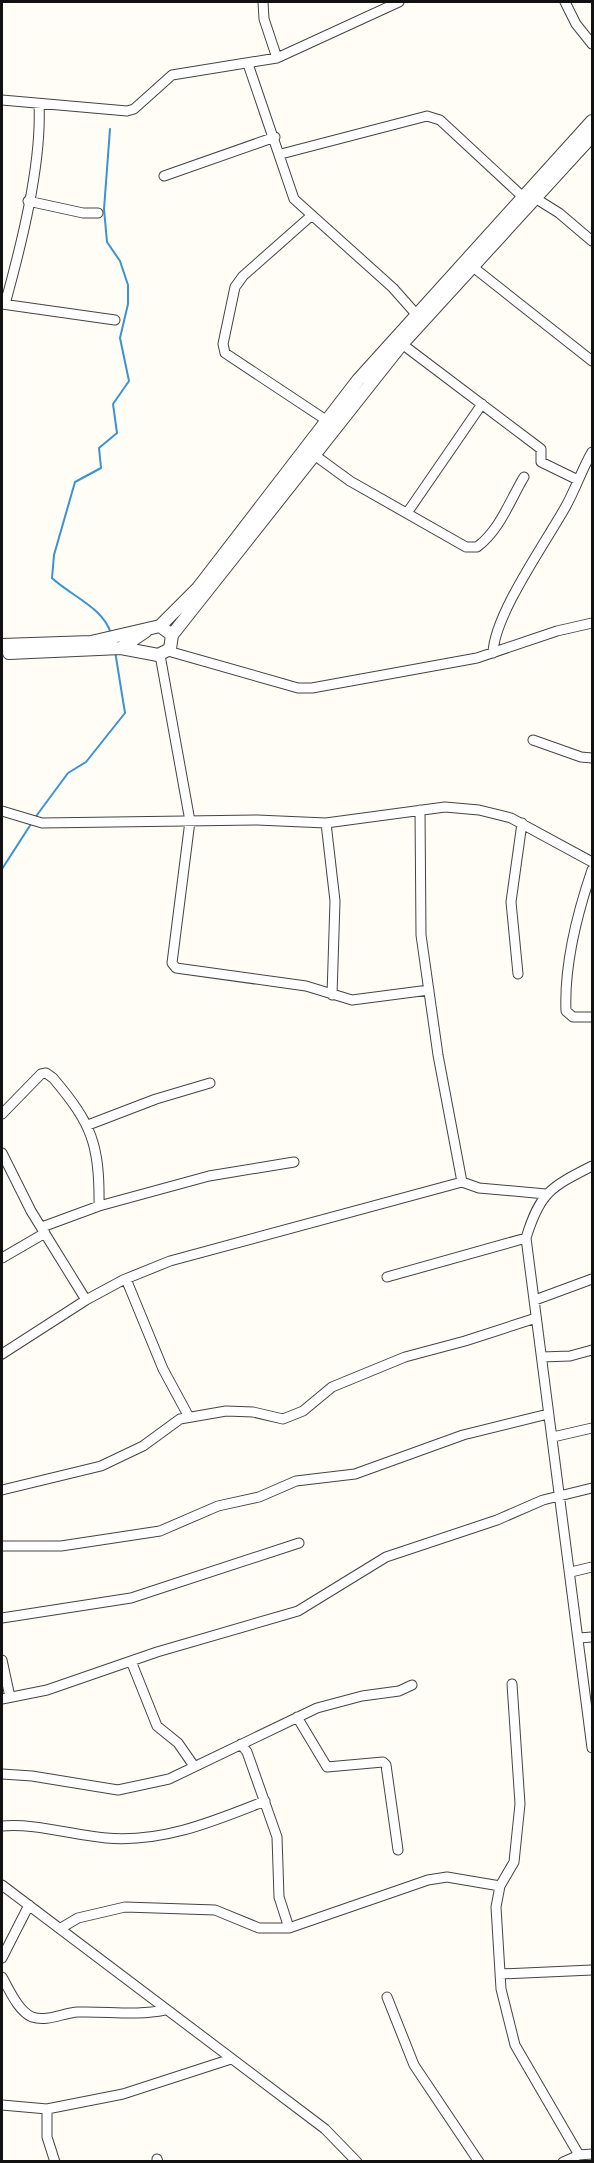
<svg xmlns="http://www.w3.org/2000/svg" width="594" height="2163" viewBox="0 0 594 2163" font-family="'Source Serif 4',serif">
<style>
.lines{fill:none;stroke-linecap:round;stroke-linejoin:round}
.stream{stroke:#3993d4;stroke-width:2}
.minor-casing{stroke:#444;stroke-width:11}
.tertiary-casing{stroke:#444;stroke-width:14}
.minor{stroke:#fff;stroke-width:9}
.tertiary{stroke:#fff;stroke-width:12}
</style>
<rect width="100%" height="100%" fill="#fffdf5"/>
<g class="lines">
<path class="stream" d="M110 129 104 209 107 242 120 261 128 285V304L120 338 129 381 113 404 117 433 99 448 101 468 75 482 54 555 52 578C71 596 104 608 111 634
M34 819 68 773 86 762 125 713 115 651
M2 869 31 824"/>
<g class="minor-casing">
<path id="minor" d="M263 2 264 19 277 58
M565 2 576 24 592 44
M248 64 294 199 393 288 416 314
M2 100 127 111 134 109 172 75 277 58 399 2
M281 154 427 116 440 120 523 197
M164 176 275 137
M535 198 559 213 592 241
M28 201 83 213H98
M312 215 243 276 235 287 223 344 225 353 326 420
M473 267 592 361
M2 304 115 320
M5 304C21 246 42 164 39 104
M402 344 541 449V462L578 480
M313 454 350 481 466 547H477C500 530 510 500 524 477
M407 513 482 404
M168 651 298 688H312L477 658 557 631 592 623
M493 653C494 615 546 542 566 506 576 488 582 469 592 452
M160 655 190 821 172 963 176 968 306 986 352 1000 429 990
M533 740 581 757 592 758
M2 811 42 823 257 820 326 823 445 807 479 810 511 818 592 862
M326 823 335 901 332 995
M592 870C577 914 564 963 566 1011L573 1017H592
M518 974 511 902 522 823
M2 1114 41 1074 46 1073 53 1078C92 1124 100 1145 99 1206
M88 1125 156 1099 210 1083
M2 1153 31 1211 86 1300
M592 1166C551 1187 540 1192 526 1238L592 1748
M462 1182 479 1188 546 1194
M42 1227 99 1206 209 1176 294 1162
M2 1258 45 1233
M387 1277 526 1238
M126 1279 163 1369 189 1417
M535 1300 592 1279
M2 1354 86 1300 123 1280 170 1261 462 1182 438 1055 421 935 420 810
M542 1357 570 1356 592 1350
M553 1437 592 1428
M2 1490 101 1466 143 1446 180 1419 226 1411 253 1412 283 1419 303 1411 332 1387 405 1357 465 1341 536 1318
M2 1546H61L160 1531 218 1506 259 1497 296 1481 355 1474 463 1435 548 1414
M571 1572 592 1567
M2 1618 131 1598 299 1543
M579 1638 592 1637
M2 1660 10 1697
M131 1661 157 1726 178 1743 194 1766
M512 1684 520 1804 514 1862 500 1886 496 1907 501 1989 515 2045 579 2155
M2 1699 47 1690 157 1652 298 1611 386 1557 497 1520 543 1500 592 1488
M297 1717 327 1767 383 1762 386 1765 398 1850
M241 1744 247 1752 277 1837 279 1897 289 1928
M2 1774 32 1776 118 1790 169 1779 317 1708 362 1696 399 1691 412 1685
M2 1826C35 1823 72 1835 106 1838 163 1843 214 1821 265 1801
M2 1885 325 2129 357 2162
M61 1928 78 1918 125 1907 215 1910 259 1928H289L428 1880 447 1877 500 1886
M2 1958 29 1905
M500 1974 592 1970
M2 1977C9 1989 18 2011 32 2017 48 2022 62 2013 78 2012 108 2011 136 2016 165 2010
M387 1997 414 2065 479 2162
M2 2105 47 2109
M157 2159 158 2162
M55 2162 47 2137V2109L123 2094 231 2059
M563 2162 579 2155 592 2154"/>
</g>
<g class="tertiary-casing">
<path id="tertiary" d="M160 626 198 588 358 380 592 121
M172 635 402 344 592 136
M2 645 91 642 160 626 172 635 170 649 158 655 121 648 146 631
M9 653 121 648"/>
</g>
<use href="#minor" class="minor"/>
<use href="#tertiary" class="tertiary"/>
</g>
<rect width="594" height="2163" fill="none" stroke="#111111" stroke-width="6"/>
</svg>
